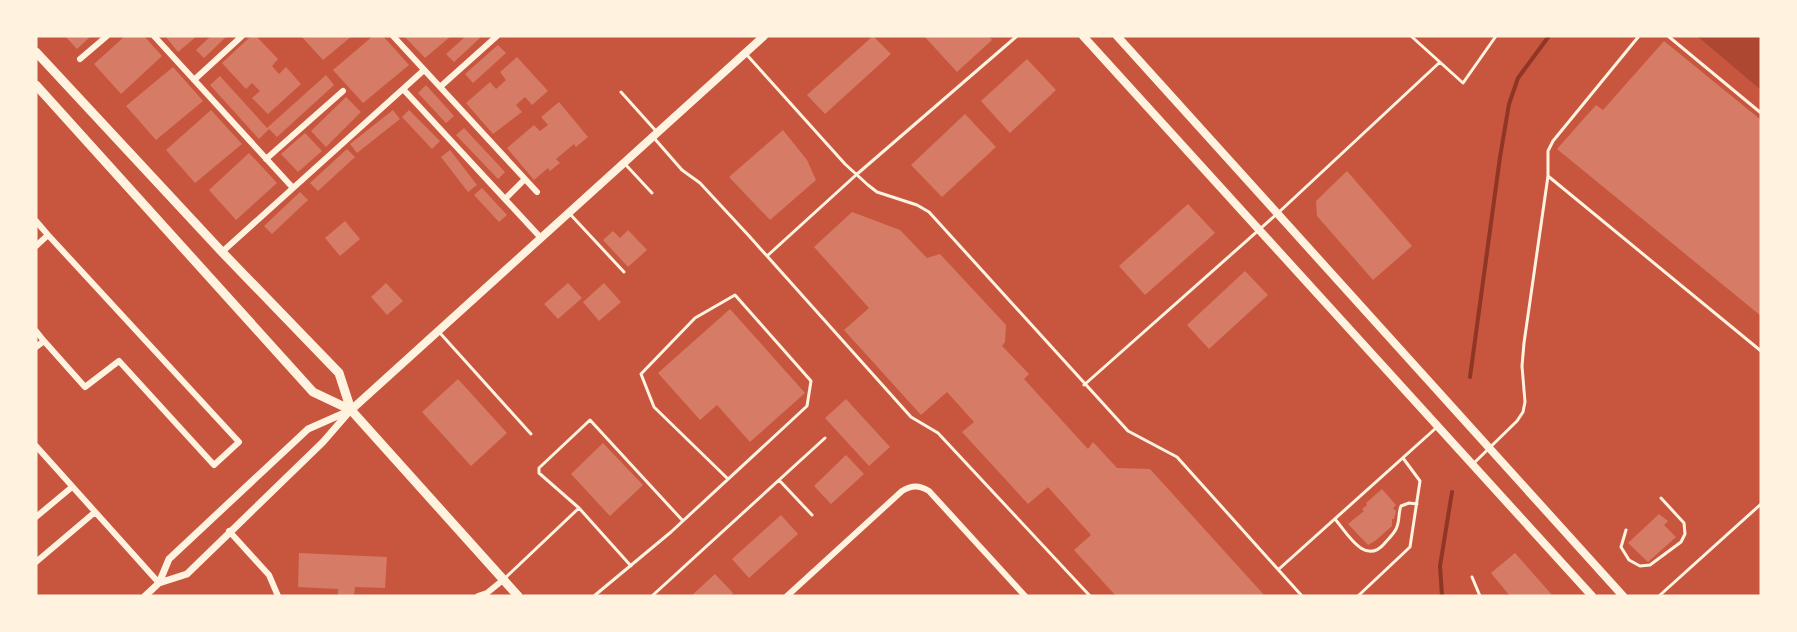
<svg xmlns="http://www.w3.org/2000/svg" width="1797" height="632" viewBox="0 0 1797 632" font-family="Roboto,sans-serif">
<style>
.green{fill:#ae4732}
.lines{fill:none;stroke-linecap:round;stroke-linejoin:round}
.stream{stroke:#8f3625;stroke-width:4}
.building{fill:#d67c66}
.service{stroke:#fff3e0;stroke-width:3}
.minor{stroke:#fff3e0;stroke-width:6}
.tertiary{stroke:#fff3e0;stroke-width:7}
.secondary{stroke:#fff3e0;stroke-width:8}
.primary{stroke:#fff3e0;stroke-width:9}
</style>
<rect width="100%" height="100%" fill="#c8553d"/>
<path class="green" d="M1697 36H1761V90Z"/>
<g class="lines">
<path class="stream" d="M1470 377 1500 157 1509 104 1518 78 1549 36
M1442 596 1440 566 1452 492"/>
</g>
<path class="building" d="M65 36H91L77 49Z
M125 36H144L162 56 121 94 94 64Z
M165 36H197L178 52Z
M211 36H227L204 58 196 50Z
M251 36H256L278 59 272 66 279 74 286 67 301 84 268 114 252 98 260 91 252 83 246 89 222 63Z
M301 36H352L323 60Z
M373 36H383L409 65 363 103 333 70Z
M404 36H451L425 58Z
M466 36H482L454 62 446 54Z
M873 36 891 54 825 114 807 95Z
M924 36H989L992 40 957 72Z
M1664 41 1761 120V316L1557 149 1596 105 1603 110Z
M498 45 506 53 473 83 465 74Z
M517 57 548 91 532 105 525 97 516 105 522 112 493 134 466 103 490 82 496 89 506 80 500 72Z
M1027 59 1056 90 1010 133 981 101Z
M173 67 203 101 156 140 126 106Z
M326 75 334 85 277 137 269 129 259 139 210 85 220 76 267 128Z
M426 85 454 116 446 123 418 93Z
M346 97 361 112 326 147 311 131Z
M559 102 588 137 576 147 574 144 556 159 560 163 550 171 548 168 534 180 507 148 534 125 540 131 548 125 541 117Z
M211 110 242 144 195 183 166 150Z
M393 110 400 119 357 153 350 144Z
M409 110 440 141 432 149 402 117Z
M965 114 996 147 942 197 911 165Z
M464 128 505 172 498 179 456 135Z
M783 130 807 160 816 180 770 220 729 177Z
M305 133 322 151 298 172 281 154Z
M347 149 355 157 318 191 310 183Z
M450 150 477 185 468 192 441 157Z
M249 153 277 183 236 220 209 190Z
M1347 171 1412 246 1373 280 1317 216 1316 201Z
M482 188 507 215 499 222 474 195Z
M300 192 308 200 272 234 264 226Z
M1188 204 1215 233 1145 295 1119 266Z
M852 212 900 230 927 258 940 254 1006 325 1005 342 1002 346 1029 374 1024 379 1088 449 1093 442 1117 468 1150 469 1265 596H1116L1074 550 1091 535 1048 487 1028 504 962 432 974 422 947 392 921 415 844 330 869 308 814 247Z
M345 221 360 239 340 256 325 238Z
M628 230 647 250 628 267 603 240 613 231 620 238Z
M1245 271 1268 295 1209 349 1187 325Z
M386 283 403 301 387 315 371 297Z
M568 283 582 298 558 319 544 304Z
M604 283 621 302 599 321 583 302Z
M730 309 805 393 750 442 717 405 700 420 658 373Z
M458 379 507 433 471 466 422 412Z
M846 399 890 447 869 466 825 418Z
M603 443 643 485 610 516 571 474Z
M846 455 864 474 831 504 814 486Z
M1382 489 1396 505 1393 508 1396 511 1394 519H1392V526L1375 541 1368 545 1348 524 1364 511 1362 509 1367 505 1366 503Z
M1659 514 1668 521 1664 525 1676 537 1648 562 1628 543Z
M781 515 798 534 749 578 732 559Z
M299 553 387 557 385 588 355 587 354 596H338V589L298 587Z
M1515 553 1553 596H1510L1491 573Z
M715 574 733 593 730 596H691Z"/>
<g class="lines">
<path class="service" d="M1411 36 1463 83 1496 36
M1668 36 1761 113
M747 55 845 164 868 185 877 192 917 205 929 212 1128 431 1177 457 1302 596
M621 92 656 131
M654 138 682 170 700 183 750 237 911 417 938 433 1090 596
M625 164 652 193
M1548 176V151L1553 141 1639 36
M570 214 624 272
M767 256 856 175 1017 36
M440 333 531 434
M1084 385 1278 213 1440 62
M1474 463 1517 421 1523 412 1525 402 1522 366 1524 343 1548 176 1761 351
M779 480 812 515
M1335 519C1347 533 1365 566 1384 544 1388 539 1393 535 1396 529 1400 522 1398 513 1401 506L1409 503 1417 504
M1626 530 1621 547 1629 560 1640 566 1650 565 1681 542 1685 534 1684 523 1661 498
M631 566 579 508 539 473V468L590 420 683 521
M1279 569 1436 428
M1472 577 1480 596
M504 579 579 508
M594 596 671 532 807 406 811 381 735 295 695 318 641 374 654 407 728 479
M652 596 825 438
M1358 596 1410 547 1420 481 1403 458
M1659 596 1761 504"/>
<path class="minor" d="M154 36 293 188
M393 36 537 192
M80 59 107 36
M194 80 242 36
M440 87 497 36
M403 89 541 238
M266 159 343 91
M505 199 525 179
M36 221 48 235
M36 246 48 235 239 442 214 465 119 361 85 387 44 341 36 347
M222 252 424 70
M36 331 44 341
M36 446 159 583
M36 517 72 487
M229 531 269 575 278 596
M36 562 95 512
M478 596 487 593 503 580
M787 596 902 491C912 485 919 485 929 491L1025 596"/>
<path class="tertiary" d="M159 583 187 574 323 442 349 412
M145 596 159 583 169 559 308 429 351 410"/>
<path class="secondary" d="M1083 36 1592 596
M1117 36 1623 596
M351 410 764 36"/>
<path class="primary" d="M36 52 222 252 339 373 351 410 518 596
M36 85 313 392 351 410"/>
</g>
<rect width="1797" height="632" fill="none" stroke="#fff3e0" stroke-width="75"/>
</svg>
